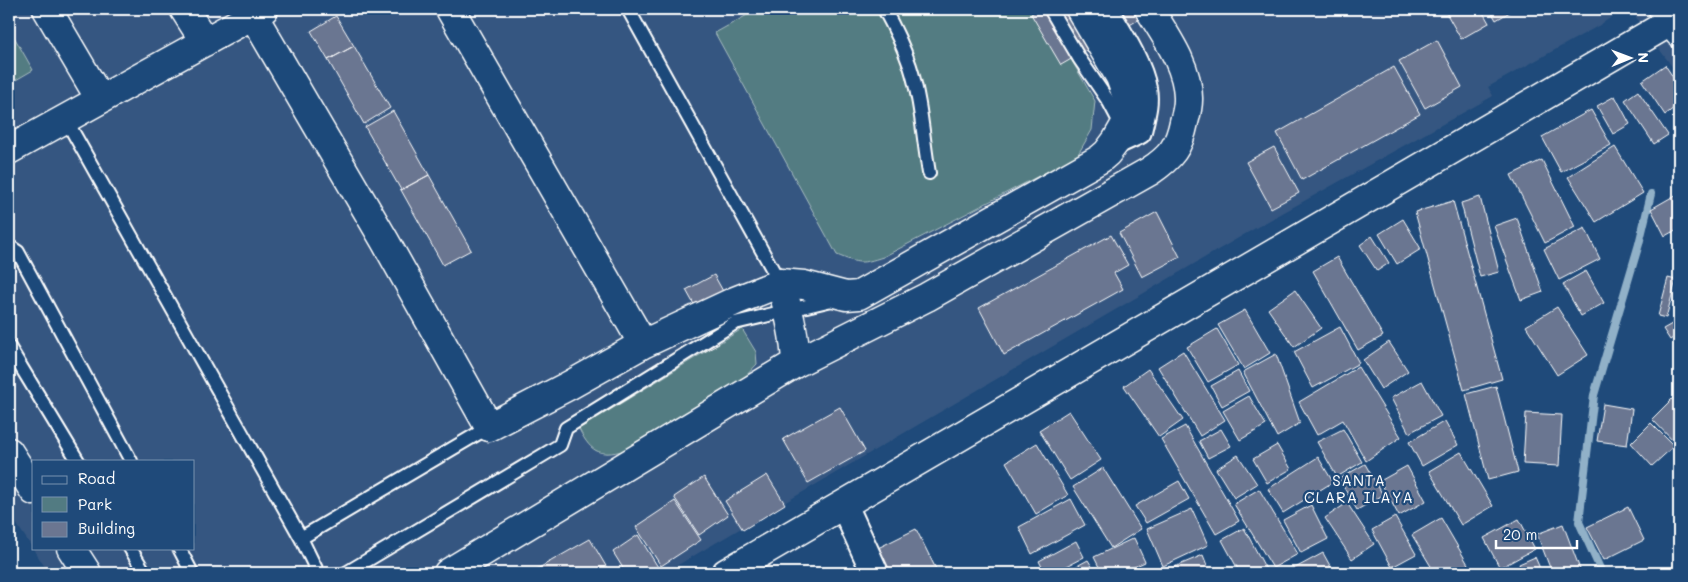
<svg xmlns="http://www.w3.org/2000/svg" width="1688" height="582" viewBox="0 0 1688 582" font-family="Mali,sans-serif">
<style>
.built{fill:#365781;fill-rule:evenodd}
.green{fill:#527b82;stroke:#a8bdc0}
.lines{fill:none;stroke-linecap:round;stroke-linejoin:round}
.stream{stroke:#91b1c8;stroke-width:8}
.building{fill:#6b7691;stroke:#fff}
.lane-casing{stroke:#fff;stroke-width:16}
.street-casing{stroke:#fff;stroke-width:30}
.secondary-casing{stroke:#fff;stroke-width:31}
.highway-casing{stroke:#fff;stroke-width:31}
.lane{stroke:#1f4a7a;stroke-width:12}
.street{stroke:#1f4a7a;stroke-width:26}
.secondary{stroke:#1f4a7a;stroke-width:28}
.highway{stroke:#1f4a7a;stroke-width:28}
.labels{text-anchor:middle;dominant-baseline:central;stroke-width:4.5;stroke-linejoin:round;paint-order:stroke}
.neighbourhood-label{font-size:15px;letter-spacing:1px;fill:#fff;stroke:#1f4a7a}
</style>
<rect width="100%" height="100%" fill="#1f4a7a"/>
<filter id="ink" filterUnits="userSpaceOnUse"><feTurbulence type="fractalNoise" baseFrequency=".02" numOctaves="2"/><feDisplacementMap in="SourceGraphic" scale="10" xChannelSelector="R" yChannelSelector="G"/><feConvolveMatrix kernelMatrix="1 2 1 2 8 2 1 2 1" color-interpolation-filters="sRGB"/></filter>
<g filter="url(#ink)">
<path class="built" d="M9 9H1624L1598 26 1488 87 1493 96 1252 230 664 573H49L12 517 9 519ZM34 461H194V548H34Z
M1630 9H1679V76Z"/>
<path class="green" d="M758 9H1042L1095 101 1092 130 1077 156 883 257C861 264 859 264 837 255L715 33Z
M9 28 33 70 9 84Z
M742 329 756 352 757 364 744 378 629 449C602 457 592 455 579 429Z"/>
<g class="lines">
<path class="stream" d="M1602 573 1579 522 1594 395 1639 244 1651 194"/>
</g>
<path class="building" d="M1040 9H1157L1061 65 1031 14Z
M1444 9H1481L1489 23 1461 39Z
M1490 9H1515L1496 20Z
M336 16 354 46 328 60 311 31Z
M1437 40 1462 87 1425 108 1399 61Z
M354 46 390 108 364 124 328 60Z
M1665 65 1679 86V104L1665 115 1642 81Z
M1394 67 1420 114 1302 180 1277 133Z
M1638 91 1668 135 1654 144 1625 100Z
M1615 96 1630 124 1613 134 1597 106Z
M1591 110 1611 145 1561 172 1542 137Z
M393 111 429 175 401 190 365 127Z
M1274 147 1299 193 1271 208 1246 162Z
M1615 147 1643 193 1596 222 1568 177Z
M1542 160 1575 227 1545 243 1511 175Z
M429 175 471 250 443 265 401 190Z
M1679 193V228L1665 236 1651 209Z
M1480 197 1499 272 1480 277 1461 203Z
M9 201 16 213 9 217Z
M1453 201 1502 379 1464 390 1415 212Z
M1157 212 1180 257 1142 277 1119 233Z
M1517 218 1543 292 1521 300 1494 226Z
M1403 219 1421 249 1397 264 1379 234Z
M1585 228 1600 259 1559 280 1544 249Z
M1111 235 1128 265 1114 273 1123 289 1004 355 979 308Z
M1372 236 1389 263 1377 271 1360 245Z
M1337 257 1383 336 1358 350 1313 271Z
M1586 271 1604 303 1581 316 1563 284Z
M714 275 724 293 696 308 686 290Z
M1668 278 1676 280 1666 318 1658 316Z
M1295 290 1321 328 1294 347 1268 309Z
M1557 307 1588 355 1557 375 1526 326Z
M1245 310 1270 353 1244 369 1218 325Z
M1679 320V334L1670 340 1663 329Z
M1340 327 1359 363 1313 388 1294 352Z
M1217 329 1238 365 1208 382 1187 347Z
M714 336 719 344 704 352 700 344Z
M1389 342 1408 371 1381 389 1363 360Z
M1183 351 1225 420 1200 436 1158 367Z
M1276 354 1300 423 1277 437 1243 372Z
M1358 367 1401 437 1366 461 1343 420 1317 435 1299 402Z
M1148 369 1183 420 1159 437 1124 386Z
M1238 371 1249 391 1222 406 1211 386Z
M1422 381 1441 416 1409 433 1391 398Z
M1496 386 1518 472 1488 480 1466 394Z
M1678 393 1679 395V439L1675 443 1652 419Z
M1249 396 1266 425 1240 440 1223 411Z
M1603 404 1632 409 1627 445 1597 441Z
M840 407 865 451 808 483 783 439Z
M1069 411 1101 460 1070 480 1039 430Z
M1526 413 1562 415 1559 466 1523 464Z
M1445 421 1458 445 1422 466 1409 442Z
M1651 423 1674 446 1652 466 1631 443Z
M1185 426 1239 521 1216 534 1161 439Z
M1221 429 1231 446 1208 458 1199 441Z
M1343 429 1362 462 1337 477 1317 442Z
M1037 443 1068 495 1036 514 1006 462Z
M1277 445 1291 469 1267 483 1253 459Z
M1461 452 1493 506 1461 525 1429 471Z
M1238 455 1257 484 1234 498 1216 469Z
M1318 457 1333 482 1283 513 1268 489Z
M1365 464 1383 495 1357 510 1339 479Z
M1407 466 1426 501 1399 516 1380 481Z
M1103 468 1141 529 1111 548 1073 487Z
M767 475 785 504 743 530 725 501Z
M704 477 728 515 699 535 674 497Z
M1179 481 1189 499 1146 523 1135 506Z
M1259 489 1298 554 1273 568 1234 504Z
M1071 499 1085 525 1032 554 1019 527Z
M675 501 701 540 661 566 636 527Z
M1347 503 1374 544 1352 559 1325 518Z
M1311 505 1328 539 1301 553 1283 520Z
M1628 507 1644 540 1604 560 1587 527Z
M1192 509 1208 545 1163 566 1147 529Z
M1395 517 1416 554 1392 567 1372 530Z
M1441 518 1469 566 1458 573H1435L1412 535Z
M1519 519 1535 549 1500 568 1484 538Z
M1563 524 1581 572 1577 573H1552L1537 534Z
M1244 528 1268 573H1240L1222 540Z
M916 529 938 573H891L878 548Z
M638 535 661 572 659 573H626L613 552Z
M1134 538 1145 562 1121 573H1102L1094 557Z
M590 539 610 573H530Z
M1076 541 1084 557 1054 573H1045L1039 561Z
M1323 553 1334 573H1286Z
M1203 555 1210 573H1174L1172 568Z
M1535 557 1542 573H1522L1519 564Z
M1088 560 1096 573H1064Z"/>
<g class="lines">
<g class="lane-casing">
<path id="lane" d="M628 9 780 283
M884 9C894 27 903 46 910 66 921 100 923 138 929 173
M1050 9 1079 58 1109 102 1119 121 1118 127
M65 118 301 538 318 573
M9 248H12L18 252 131 461
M9 347 78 461
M301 538 489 427
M130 548 145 573
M179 548 192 573
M346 573 560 445 566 428 735 323 836 299"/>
</g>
<g class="street-casing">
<path id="street" d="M1104 9C1117 31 1139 64 1143 89 1146 103 1141 117 1138 131L1116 141
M844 505 875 573"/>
</g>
<g class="secondary-casing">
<path id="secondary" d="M726 573 1679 17"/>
</g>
<g class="highway-casing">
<path id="highway" d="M47 9 100 99
M184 9 205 42
M450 9 643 344
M1663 9 1679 33
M253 15 385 241 489 427 570 385 643 344 735 301 780 283 804 285 846 296 859 295 1100 159 1107 153 1116 141 1128 120V99L1120 77 1080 9
M9 150 264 9
M780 283C789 310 795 335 796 363
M9 452 34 491
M71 548 87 573
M448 573 796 363 927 297 1150 171C1171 157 1179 147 1184 122 1186 115 1188 107 1188 100 1189 67 1165 35 1149 9"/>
</g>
<use href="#lane" class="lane"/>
<use href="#street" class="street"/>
<use href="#secondary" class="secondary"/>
<use href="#highway" class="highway"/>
</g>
</g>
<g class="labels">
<g class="neighbourhood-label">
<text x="1359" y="480">SANTA<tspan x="1359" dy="17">CLARA ILAYA</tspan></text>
</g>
</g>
<rect width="1688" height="582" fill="none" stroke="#1f4a7a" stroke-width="30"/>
<rect x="15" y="15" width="1658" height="552" fill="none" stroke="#fff" stroke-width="2" filter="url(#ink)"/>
<rect x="32" y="460" width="162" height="90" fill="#1f4a7a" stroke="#7992af"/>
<rect x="42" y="476" width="25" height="8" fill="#1f4a7a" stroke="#7992af"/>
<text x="78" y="484" font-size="15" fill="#ffffff">Road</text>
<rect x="42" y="497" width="25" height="15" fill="#527b82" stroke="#7992af"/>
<text x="78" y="510" font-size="15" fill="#ffffff">Park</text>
<rect x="42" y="522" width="25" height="15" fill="#6b7691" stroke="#7992af"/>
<text x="78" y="534" font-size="15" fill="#ffffff">Building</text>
<g transform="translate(1630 58) rotate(89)" stroke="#1f4a7a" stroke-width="4" paint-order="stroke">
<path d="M0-4L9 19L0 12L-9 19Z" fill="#ffffff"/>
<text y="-8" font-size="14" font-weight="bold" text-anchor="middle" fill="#ffffff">N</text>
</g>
<path d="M1496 540v8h81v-8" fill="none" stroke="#ffffff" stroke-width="2.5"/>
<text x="1503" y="540" font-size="15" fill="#ffffff" stroke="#1f4a7a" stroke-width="4" paint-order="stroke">20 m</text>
</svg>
